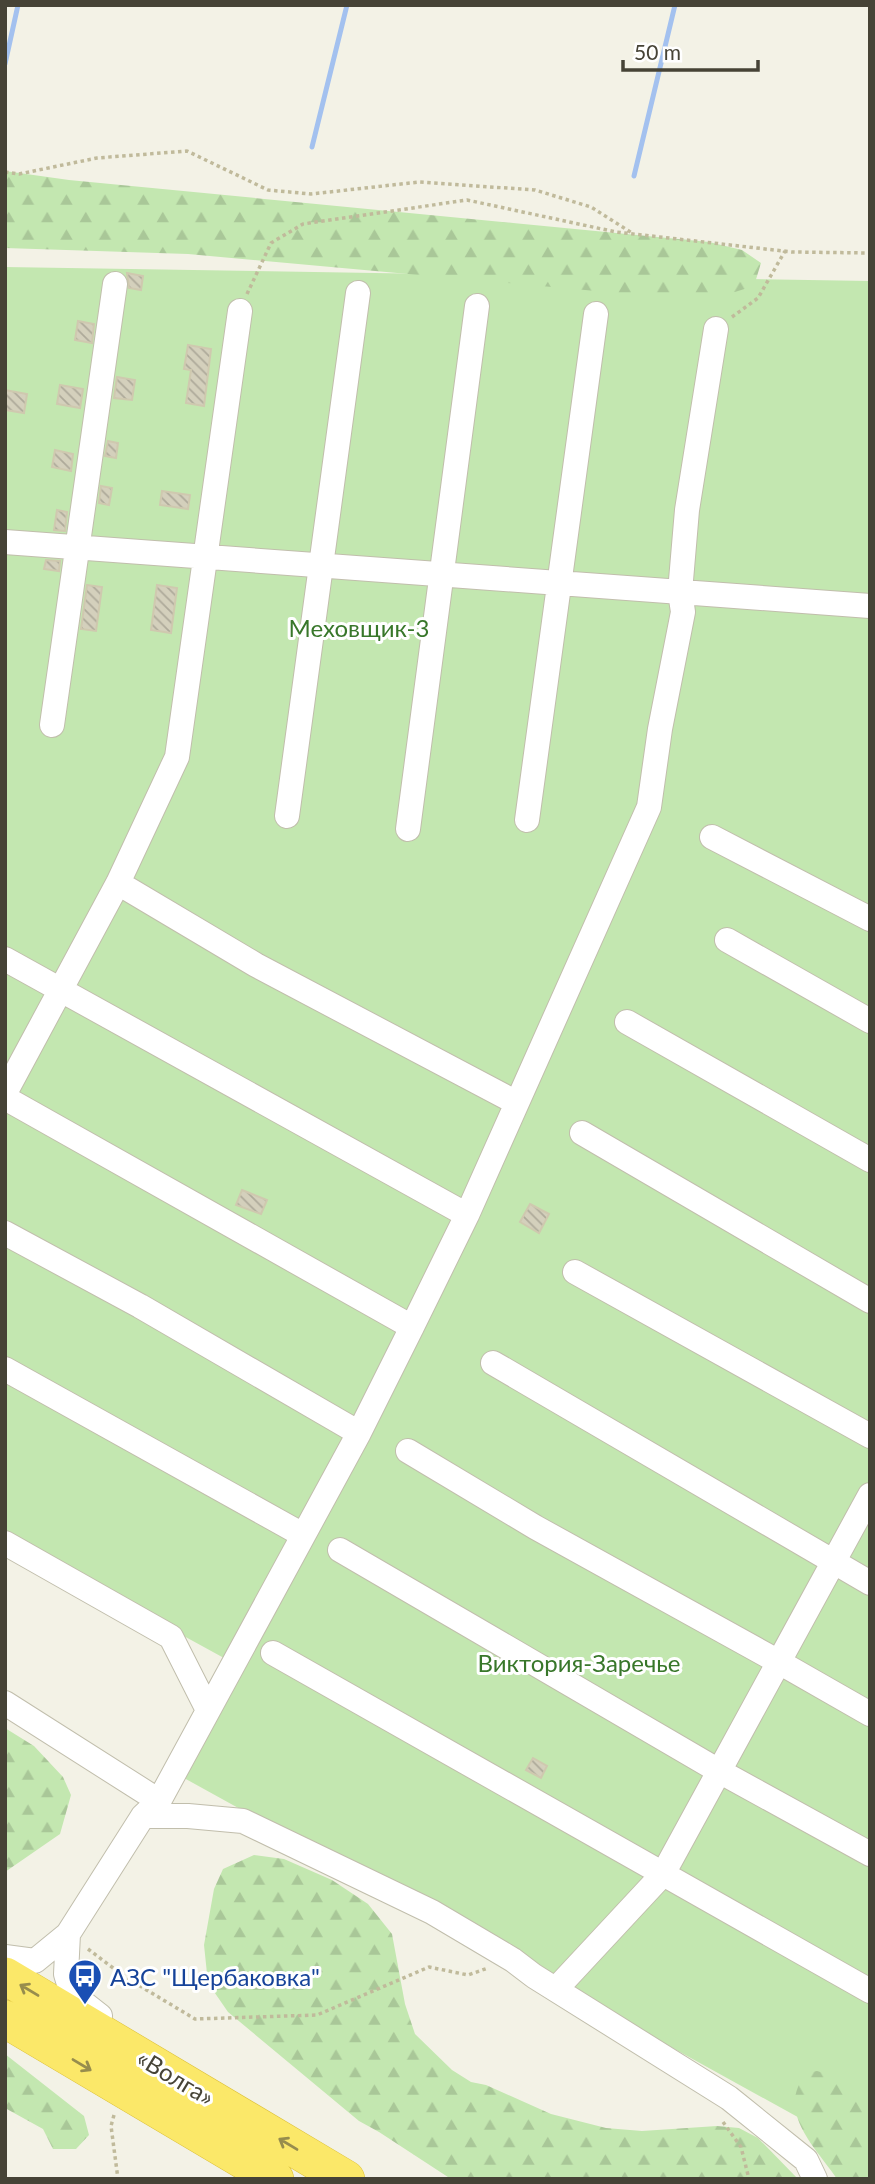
<svg xmlns="http://www.w3.org/2000/svg" width="875" height="2184" viewBox="0 0 875 2184" font-family="Lato,sans-serif">
<style>
.green{fill:#c3e7b0}
.forest{fill:url(#forest-firs)}
.lines{fill:none;stroke-linecap:round;stroke-linejoin:round}
.stream{stroke:#a3c1ef;stroke-width:5}
.building{fill:url(#building-back-hatch);stroke:#cfc9af;stroke-width:2}
.minor-casing{stroke:#c1beac;stroke-width:26}
.highway-casing{stroke:#dbbf39;stroke-width:38}
.path{stroke:#c0ba9b;stroke-width:3.5;stroke-dasharray:3.5 3.5;stroke-linecap:butt}
.minor{stroke:#fff;stroke-width:24}
.highway{stroke:#fbe869;stroke-width:37}
.oneway{stroke:#978d4d}
.labels{text-anchor:middle;dominant-baseline:central;stroke-width:6;stroke-linejoin:round;paint-order:stroke}
.park-label{font-size:24px;fill:#38772a;stroke:#fff}
.transit-label{font-size:24px;fill:#164399;stroke:#fff;text-anchor:start}
.street-label{font-size:24px;fill:#464336;stroke:#fff}
</style>
<defs>
<pattern id="forest-firs" width="22" height="20" patternUnits="userSpaceOnUse" patternTransform="scale(1.75)"><rect width="22" height="20" fill="#c3e7b0"/><path d="M5 1l3.5 6h-7zM16 11l3.5 6h-7z" fill="#a9c798"/></pattern>
<pattern id="building-back-hatch" width="6" height="6" patternUnits="userSpaceOnUse" patternTransform="scale(1.75)"><rect width="6" height="6" fill="#d4d0bc"/><path d="M-1 5l2 2M0 0l6 6M5-1l2 2" fill="none" stroke="#aeaa9a"/></pattern>
</defs>
<rect width="100%" height="100%" fill="#f3f2e6"/>
<path class="green" d="M5 267 870 281V2157L184 1778 244 1669 5 1538Z"/>
<path class="forest" d="M5 171 69 180 709 242 742 250 761 263 754 286 706 301 188 254 5 248Z
M5 1728 34 1746 63 1777 71 1795 60 1834 5 1872Z
M254 1855 284 1859 332 1880 368 1904 392 1934 405 2004 415 2034 452 2070 471 2082 486 2085 551 2114 606 2128 642 2131 717 2126 739 2128 758 2138 798 2179H451L379 2132 359 2121 228 2012 208 1983 204 1945 214 1889 223 1869Z
M5 2054 84 2116 89 2135 76 2149H53L43 2129 5 2108Z
M817 2071 848 2080 870 2092V2179H837C820 2153 784 2120 798 2087 802 2077 806 2073 817 2071Z"/>
<g class="lines">
<path class="stream" d="M5 64 18 5
M312 147 347 5
M634 176 675 5"/>
</g>
<path class="building" d="M127 273 143 276 141 290 129 288Z
M78 321 94 324 92 343 75 340Z
M188 345 211 349 204 406 186 403 191 370 184 369Z
M117 377 135 380 132 400 114 398Z
M60 385 83 389 80 408 57 404Z
M5 390 27 394 24 413 5 410Z
M108 441 118 443 116 458 105 456Z
M55 450 73 454 71 471 52 467Z
M101 486 112 488 109 505 99 503Z
M162 491 190 495 188 509 160 505Z
M57 510 67 512 65 531 54 530Z
M46 560 60 561 59 571 44 569Z
M87 585 102 587 96 631 81 629Z
M157 585 177 588 171 633 151 630Z
M242 1190 267 1200 261 1214 236 1205Z
M530 1204 549 1214 539 1233 520 1222Z
M533 1758 547 1766 541 1778 526 1770Z"/>
<g class="lines">
<g class="minor-casing">
<path id="minor" d="M5 542 870 606
M52 725 115 284
M287 816 358 293
M527 820 596 314
M408 829 477 306
M712 837 870 919
M118 883 256 965 517 1103
M727 940 870 1021
M5 959 467 1215
M627 1022 870 1160
M5 1093 118 883 177 757 240 311
M5 1098 412 1327
M582 1133 870 1301
M5 1233 140 1306 359 1433
M575 1272 870 1436
M493 1363 870 1583
M5 1369 303 1535
M408 1451 535 1527 779 1662 870 1714
M5 1543 171 1637 208 1710
M340 1550 719 1771 870 1854
M273 1653 870 1991
M5 1703 159 1801
M143 1816H188L243 1821 432 1912 513 1960 534 1976 729 2098 806 2160 815 2179
M68 1934 66 1974 72 1994 100 2016
M5 1957 35 1961 68 1934 143 1816 159 1801 359 1433 412 1327 467 1215 649 807 660 729 683 612 680 592 687 510 716 329
M556 1989 663 1874 870 1495"/>
</g>
<g class="highway-casing">
<path id="highway" d="M5 1976 346 2179
M5 2019 275 2179"/>
</g>
<path class="path" d="M5 172 19 174 97 158 187 151 268 190 311 194 419 182 535 190 591 207 632 233
M247 294 271 243 303 224 467 200 616 232 792 252 870 253
M732 317 758 298 785 251
M88 1949 125 1977 195 2019 317 2015 429 1967 468 1975 488 1968
M114 2115 111 2126 118 2179
M723 2122 741 2147 749 2179"/>
<use href="#minor" class="minor"/>
<use href="#highway" class="highway"/>
</g>
<defs><path id="oneway-shaft" d="M-6 0H5M1.5-3L5.5 0L1.5 3" fill="none" stroke-width="1.6" stroke-linecap="round" stroke-linejoin="round" transform="scale(1.75)"/></defs>
<g class="oneway">
<use href="#oneway-shaft" transform="translate(29 1990) rotate(-149)"/>
<use href="#oneway-shaft" transform="translate(82 2065) rotate(31)"/>
<use href="#oneway-shaft" transform="translate(288 2144) rotate(-149)"/>
</g>
<defs>
<g id="bus-pin" transform="scale(1.75)"><path d="M0 17L-7.5 6A9.5 9.5 0 1 1 7.5 6Z" fill="#1a4fb4" stroke="#fff"/><path d="M-5-6H5V4H4V6H2V4H-2V6H-4V4H-5ZM-3.5-4V0h7V-4ZM-3.5 1.2v1.5H-2V1.2ZM2 1.2v1.5H3.5V1.2Z" fill="#fff"/></g>
</defs>
<g fill-rule="evenodd">
<use href="#bus-pin" x="85" y="1976"/>
</g>
<g class="labels">
<g class="park-label">
<text x="359" y="627">Меховщик-3</text>
<text x="579" y="1662">Виктория-Заречье</text>
</g>
<g class="transit-label">
<text x="110" y="1976">АЗС "Щербаковка"</text>
</g>
<g class="street-label">
<text transform="translate(176 2077) rotate(31)">«Волга»</text>
</g>
</g>
<rect width="875" height="2184" fill="none" stroke="#464336" stroke-width="14"/>
<path d="M623 60v10h135v-10" fill="none" stroke="#464336" stroke-width="3.5"/>
<text x="634" y="60" font-size="21" fill="#464336" stroke="#ffffff" stroke-width="5" paint-order="stroke">50 m</text>
</svg>
